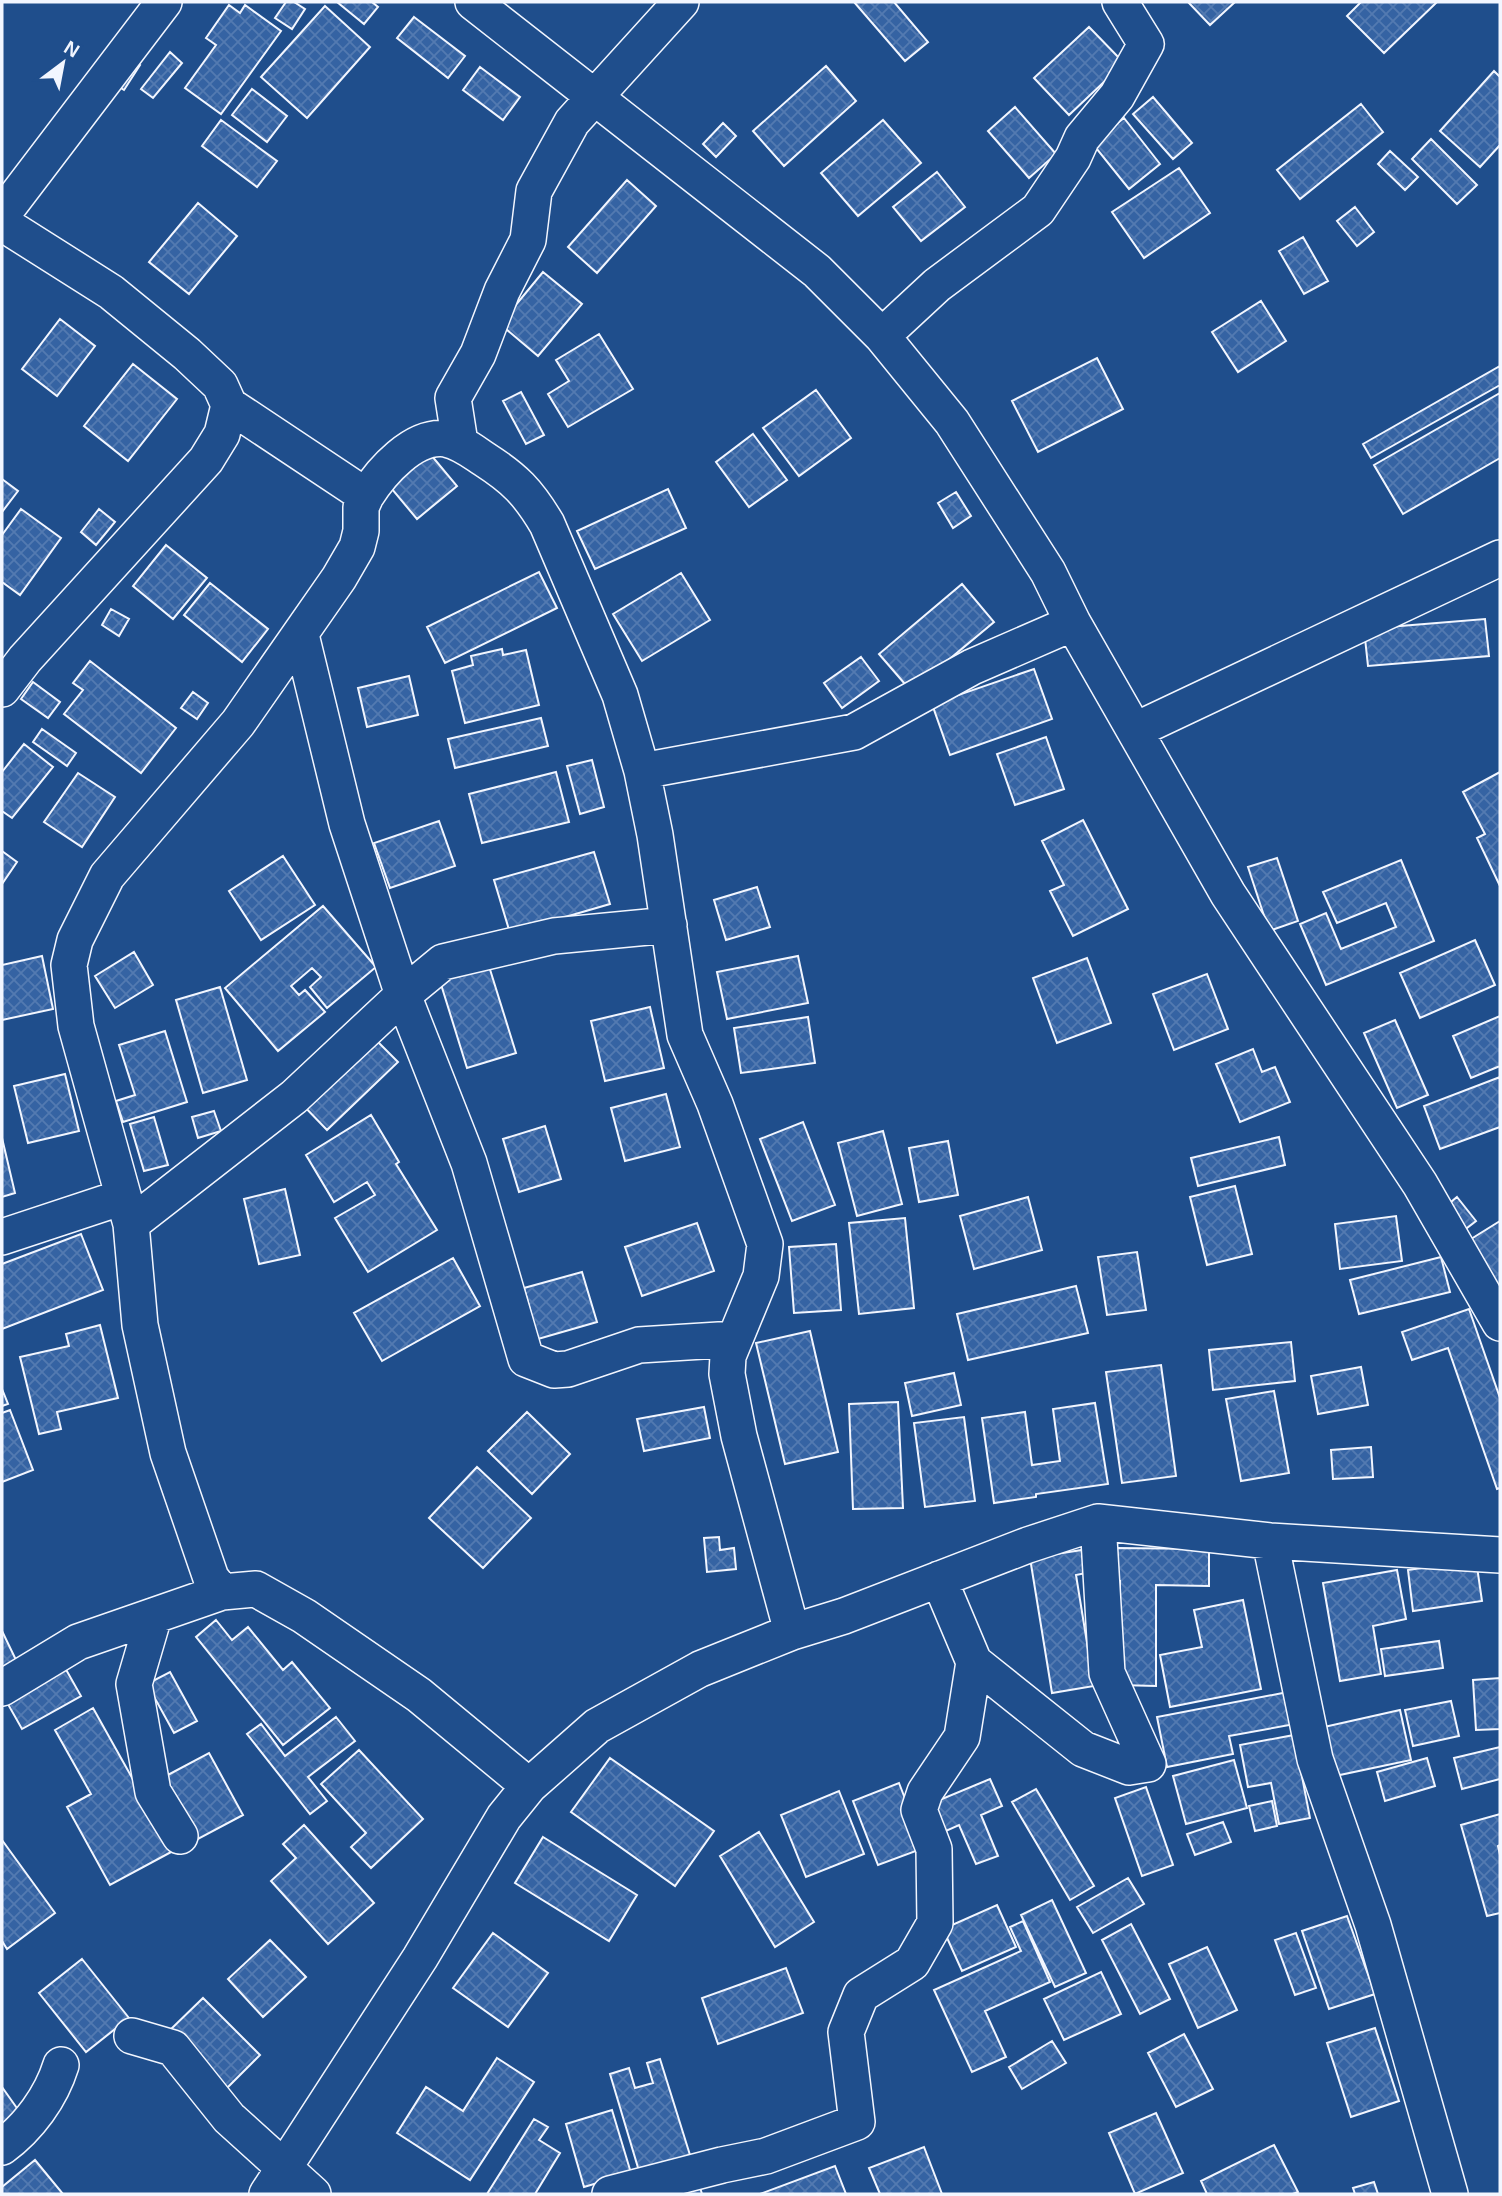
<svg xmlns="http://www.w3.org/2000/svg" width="1502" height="2196" viewBox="0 0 1502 2196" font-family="Arial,sans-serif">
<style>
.building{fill:url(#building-cross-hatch);stroke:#f2f6ff;stroke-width:2}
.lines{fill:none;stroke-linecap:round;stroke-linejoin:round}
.minor-casing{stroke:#f2f6ff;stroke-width:38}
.minor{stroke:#1f4e8c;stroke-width:35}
</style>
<defs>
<pattern id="building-cross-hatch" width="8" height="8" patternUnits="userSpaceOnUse" patternTransform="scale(1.75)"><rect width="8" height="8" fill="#3563a3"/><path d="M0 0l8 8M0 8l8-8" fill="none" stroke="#537ab1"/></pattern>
</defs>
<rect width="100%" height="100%" fill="#1f4e8c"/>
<path class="building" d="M286 2H294L305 9 292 29 275 18Z
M337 2H372L378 7 364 24Z
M854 2H894L928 42 905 61Z
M1188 2H1235L1210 25Z
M1361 2H1437L1384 53 1347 16Z
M229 5 240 13 245 5 281 31 221 114 185 88 216 45 206 38Z
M325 6 370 47 307 118 261 77Z
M414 17 465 56 448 78 397 38Z
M1089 27 1124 63 1069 115 1034 78Z
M170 52 182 63 153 98 141 89Z
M128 57 140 65 124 90 111 82Z
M826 66 856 101 784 166 753 131Z
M480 67 520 97 503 120 463 90Z
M1494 71 1500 77V145L1480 167 1440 131Z
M252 89 287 116 267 142 232 115Z
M1153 97 1192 143 1173 159 1133 114Z
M1361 104 1383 132 1300 199 1277 170Z
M1015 107 1056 154 1029 178 988 131Z
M1124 118 1160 164 1129 189 1092 143Z
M221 120 277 161 257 187 202 146Z
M883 120 921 163 858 216 821 173Z
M723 123 736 136 716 157 703 144Z
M1431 139 1477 185 1457 204 1412 159Z
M1390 151 1418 177 1405 190 1378 164Z
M1179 168 1210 213 1144 258 1112 212Z
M937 172 965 207 921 241 893 207Z
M627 180 656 206 597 273 568 247Z
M198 203 237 236 189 294 149 262Z
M1355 207 1374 232 1357 246 1337 221Z
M1303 237 1328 281 1304 294 1279 251Z
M543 272 582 304 538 356 500 324Z
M1261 301 1286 341 1238 372 1212 332Z
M60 319 95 346 57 396 22 369Z
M599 334 633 389 568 427 548 394 569 381 556 360Z
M1097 358 1123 409 1038 452 1012 401Z
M133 364 177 399 128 461 84 426Z
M1500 366V385L1371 458 1363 444Z
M816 390 851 438 799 476 763 428Z
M521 392 544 435 526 444 503 401Z
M1500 393V458L1403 514 1374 465Z
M753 434 787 480 749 507 716 462Z
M426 449 457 486 417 519 386 482Z
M2 479 18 491 2 512Z
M668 489 686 528 595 569 577 531Z
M956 492 971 516 953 528 938 503Z
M21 509 61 538 20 595 2 582V535Z
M99 509 115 522 96 545 81 532Z
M166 545 207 578 173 619 133 586Z
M539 572 557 608 445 663 427 627Z
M681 573 710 620 642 661 613 614Z
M210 583 268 629 242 662 184 615Z
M962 584 994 622 911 691 879 654Z
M111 609 129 619 119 636 102 625Z
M1485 619 1489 656 1368 666 1364 629Z
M502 649 503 655 526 650 539 705 465 723 452 671 473 665 471 656Z
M861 657 879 681 842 708 824 683Z
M90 661 176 728 141 773 64 714 83 690 73 683Z
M1034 669 1052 719 950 755 932 704Z
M409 676 418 715 367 727 358 688Z
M33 682 60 702 48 718 21 699Z
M193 692 208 703 197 719 181 708Z
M541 718 548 746 455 768 448 739Z
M42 729 76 753 67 766 33 742Z
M1046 737 1064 789 1015 805 997 754Z
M24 744 53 767 12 818 2 811V772Z
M592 760 604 807 580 814 567 766Z
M556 772 569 822 482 843 469 794Z
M1500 772V886L1477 838 1485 834 1463 792Z
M78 773 115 797 82 847 44 822Z
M1083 820 1128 909 1073 936 1050 891 1064 885 1042 841Z
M439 821 455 866 390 888 374 843Z
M2 851 17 862 2 884Z
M594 852 610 904 510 933 494 880Z
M283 856 315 905 261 940 229 891Z
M1277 858 1298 921 1269 931 1248 867Z
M1401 860 1434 941 1326 985 1300 924 1326 913 1341 949 1396 927 1386 903 1337 923 1323 892Z
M757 887 770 927 726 940 714 900Z
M323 906 376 967 327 1008 310 987 321 977 312 968 291 986 299 995 305 990 325 1012 278 1051 225 988Z
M1475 940 1495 985 1420 1018 1400 973Z
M134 952 153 985 115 1008 95 976Z
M42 956 53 1009 2 1020V965Z
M798 956 808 1003 727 1019 717 972Z
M1087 958 1111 1023 1057 1043 1033 978Z
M488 963 516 1053 467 1068 439 978Z
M1207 974 1228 1029 1174 1050 1153 994Z
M220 987 247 1080 203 1093 176 1000Z
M650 1007 664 1068 605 1081 591 1021Z
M1500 1016V1066L1471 1078 1453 1036Z
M808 1017 815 1063 741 1073 734 1028Z
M1395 1020 1428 1095 1397 1108 1364 1033Z
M165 1031 187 1102 123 1122 116 1101 135 1095 119 1045Z
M371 1035 398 1062 327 1130 300 1102Z
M1253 1049 1262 1072 1275 1067 1290 1102 1240 1122 1216 1064Z
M65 1074 79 1131 28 1143 14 1086Z
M1500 1077V1127L1440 1149 1424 1106Z
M666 1094 680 1147 625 1161 611 1108Z
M214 1111 221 1131 198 1138 192 1117Z
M371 1115 399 1162 396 1164 437 1230 368 1272 335 1218 375 1195 367 1182 334 1202 306 1155Z
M154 1117 168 1165 144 1171 130 1124Z
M803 1122 835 1205 792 1221 760 1139Z
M545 1126 561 1179 519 1192 503 1139Z
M883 1131 902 1204 857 1216 838 1143Z
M1279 1137 1285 1165 1198 1186 1191 1158Z
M2 1138 15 1193 2 1197Z
M948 1141 958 1195 919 1202 909 1148Z
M1235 1186 1252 1254 1207 1265 1190 1197Z
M285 1189 300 1255 259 1264 244 1199Z
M1028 1197 1042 1250 974 1269 960 1216Z
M1457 1197 1476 1221 1463 1231 1445 1207Z
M1396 1216 1402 1261 1340 1269 1335 1224Z
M905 1218 914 1308 859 1314 849 1223Z
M1500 1221V1303L1463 1244Z
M697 1223 714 1271 642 1296 625 1247Z
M81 1234 103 1290 2 1329V1264Z
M836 1244 841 1310 794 1313 789 1247Z
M1137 1252 1146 1310 1107 1315 1098 1257Z
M1441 1257 1450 1292 1359 1314 1350 1280Z
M453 1258 480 1306 382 1361 354 1313Z
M582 1272 597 1322 538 1339 524 1288Z
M1076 1286 1088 1333 968 1360 957 1314Z
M1469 1309 1500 1398V1488L1497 1489 1448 1348 1412 1360 1402 1332Z
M100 1325 118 1398 57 1412 61 1429 39 1434 20 1357 69 1346 66 1334Z
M810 1331 838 1452 785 1464 756 1343Z
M1291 1342 1295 1381 1213 1390 1209 1350Z
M1161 1365 1176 1476 1122 1483 1106 1372Z
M1361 1367 1368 1405 1318 1414 1311 1376Z
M954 1373 961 1405 912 1416 905 1383Z
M2 1389 8 1404 2 1406Z
M1274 1391 1289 1473 1241 1481 1226 1399Z
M898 1402 903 1508 853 1509 849 1404Z
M1095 1403 1108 1484 1036 1494V1497L994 1503 982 1418 1025 1412 1032 1465 1060 1461 1053 1409Z
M704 1407 710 1438 644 1451 637 1419Z
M10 1410 33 1470 2 1482V1413Z
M527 1412 570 1454 532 1494 488 1451Z
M964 1417 975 1501 925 1507 914 1423Z
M1371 1447 1373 1477 1333 1479 1331 1450Z
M477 1467 531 1518 483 1568 429 1518Z
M719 1537 720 1550 734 1548 736 1569 707 1572 704 1538Z
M1116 1548 1209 1549V1586L1156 1585V1686L1119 1685 1120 1581H1116Z
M1082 1550 1086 1573 1076 1575 1094 1686 1052 1693 1030 1558Z
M1476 1560 1482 1601 1413 1611 1408 1570Z
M1397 1570 1406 1619 1373 1626 1381 1674 1340 1681 1323 1583Z
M1243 1600 1261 1689 1170 1707 1160 1655 1202 1647 1194 1610Z
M216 1620 232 1640 248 1627 283 1670 292 1662 330 1708 283 1745 196 1637Z
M2 1631 17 1662 2 1669Z
M1439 1641 1443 1668 1385 1676 1381 1649Z
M64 1666 81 1696 22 1729 5 1699Z
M170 1672 197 1721 174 1733 147 1684Z
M1500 1678V1729L1476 1730 1473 1680Z
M1288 1692 1295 1724 1229 1736 1233 1754 1167 1767 1157 1717Z
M1451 1701 1459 1736 1413 1746 1405 1710Z
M93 1708 173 1851 110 1885 67 1807 91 1794 55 1730Z
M1400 1710 1411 1760 1335 1776 1324 1727Z
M336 1717 355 1741 308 1777 327 1801 310 1814 247 1734 261 1724 285 1756Z
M1294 1735 1310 1818 1279 1824 1271 1783 1248 1787 1240 1745Z
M1500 1747V1779L1462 1789 1454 1758Z
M359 1750 423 1819 371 1868 351 1847 366 1833 321 1784Z
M209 1753 243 1815 198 1839 164 1777Z
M610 1758 714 1831 675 1886 571 1812Z
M1427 1758 1435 1786 1385 1801 1377 1772Z
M1234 1760 1247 1808 1186 1824 1173 1776Z
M990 1779 1002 1806 981 1815 998 1856 976 1864 959 1825 937 1835 925 1806Z
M899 1783 924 1848 878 1865 853 1801Z
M1146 1787 1173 1865 1142 1876 1115 1798Z
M1036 1789 1094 1886 1070 1900 1012 1802Z
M839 1791 864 1854 806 1877 781 1815Z
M1272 1801 1277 1826 1255 1831 1249 1806Z
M1500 1814V1845L1498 1846 1500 1855V1913L1487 1916 1461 1825Z
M1223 1822 1231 1842 1195 1855 1187 1834Z
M304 1825 374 1903 328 1944 271 1881 296 1858 283 1844Z
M759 1832 814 1922 775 1947 720 1856Z
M543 1837 637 1895 609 1941 515 1883Z
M2 1840 55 1913 7 1949 2 1941Z
M1128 1878 1144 1904 1093 1933 1077 1907Z
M1052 1900 1086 1973 1055 1987 1021 1915Z
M997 1905 1016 1947 962 1971 943 1929Z
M1347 1916 1375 1994 1329 2009 1302 1931Z
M1023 1921 1050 1982 985 2011 1006 2057 972 2072 934 1990 1021 1951 1010 1927Z
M1131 1924 1170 1999 1140 2014 1102 1940Z
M493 1933 548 1973 508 2027 453 1988Z
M1296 1933 1316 1988 1295 1995 1275 1940Z
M270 1940 306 1977 263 2017 228 1979Z
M1207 1947 1237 2010 1198 2028 1169 1964Z
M82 1959 129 2018 86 2052 39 1993Z
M786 1968 803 2013 718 2044 702 1998Z
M1101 1972 1121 2014 1064 2040 1044 1999Z
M203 1998 260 2055 226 2089 169 2031Z
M1375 2028 1399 2101 1351 2117 1327 2043Z
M1184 2034 1213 2089 1176 2107 1148 2053Z
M1052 2041 1066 2063 1022 2089 1009 2067Z
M497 2058 534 2082 470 2180 397 2133 426 2087 463 2111Z
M660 2059 690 2155 639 2171 610 2074 629 2068 635 2088 653 2083 647 2063Z
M2 2087 19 2111 2 2124Z
M612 2110 631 2173 584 2187 566 2124Z
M1156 2113 1183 2173 1135 2194 1109 2133Z
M534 2119 548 2127 539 2140 560 2153 535 2194H487Z
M1274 2145 1298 2192 1293 2194H1207L1201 2181Z
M924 2147 942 2194H880L869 2168Z
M35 2160 63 2194H2V2187Z
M835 2166 846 2194H760Z
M1374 2182 1378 2194H1355L1353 2188Z
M699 2184 702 2194H666Z"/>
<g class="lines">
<g class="minor-casing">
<path id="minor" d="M473 2 817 271 882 336 952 422 1048 572 1073 623 1228 894 1420 1184 1500 1323
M2 215 164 2
M2 223 111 292 187 354 220 385 229 405 222 434 206 460 25 659 2 689
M882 336 937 285 1038 210 1073 158 1082 138 1117 96 1146 44 1120 2
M229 405 366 496C381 472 414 434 446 439 461 442 472 451 484 459 515 479 528 492 547 524L620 695 642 771 655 835 685 1035 715 1104 765 1244 761 1276 728 1356 727 1374 739 1436 792 1632
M460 443 453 398 478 354 502 291 528 240 534 191 572 122 681 2
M366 496 361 507V531L357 547 339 578 238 723 107 876 75 940 69 965 76 1026 131 1224 140 1325 168 1453 211 1578 222 1592 256 1589 304 1616 419 1695 529 1786
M301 635 347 824 403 995 469 1163 526 1359 554 1370 568 1369 639 1345 735 1339
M1136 730 1500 558
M642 771 854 732 972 667 1073 623
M131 1224 294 1097 403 995 443 962 554 936 669 925
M2 1237 123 1197
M1270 1541 1315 1759 1373 1925 1450 2194
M939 1579 974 1662 1083 1749 1129 1767 1148 1764 1107 1673 1098 1522
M154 1616 134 1684 153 1792 180 1836
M2 1688 78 1642 222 1592
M132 2036 173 2048 229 2118 313 2194
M2 2147C29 2127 51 2097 61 2065
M267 2194 420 1958 504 1817 529 1786 597 1726 700 1669 792 1632 844 1616 1028 1545 1098 1522 1270 1541 1500 1555
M610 2194 722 2165 766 2156 857 2122 846 2032 861 1995 912 1963 935 1923 934 1849 919 1810 925 1792 962 1737 974 1662"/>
</g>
<use href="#minor" class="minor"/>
</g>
<rect width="1502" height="2196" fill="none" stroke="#f2f6ff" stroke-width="7"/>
<g transform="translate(63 63) rotate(32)" stroke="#1f4e8c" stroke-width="5" paint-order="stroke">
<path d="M0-5L12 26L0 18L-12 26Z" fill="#f2f6ff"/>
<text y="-10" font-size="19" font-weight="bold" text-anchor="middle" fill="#f2f6ff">N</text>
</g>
</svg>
